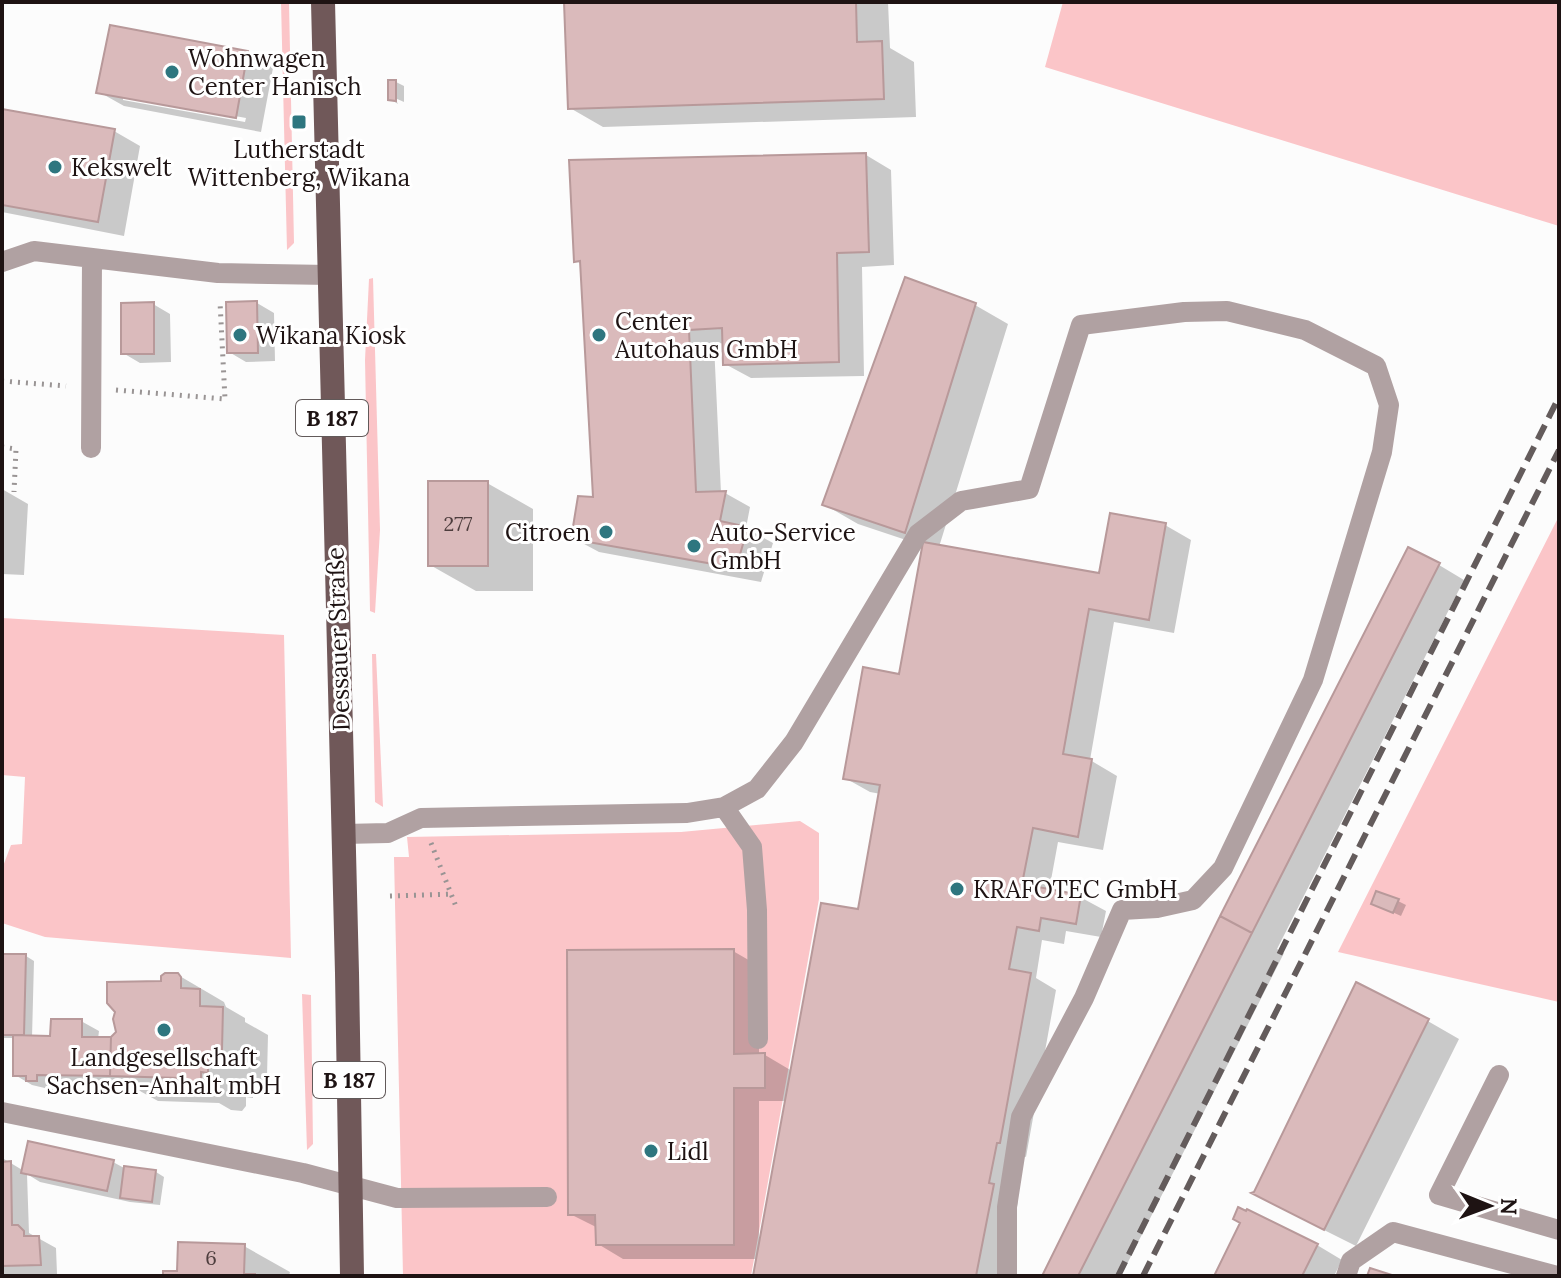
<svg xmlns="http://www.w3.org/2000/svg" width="1561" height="1278" viewBox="0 0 1561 1278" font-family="Lora,serif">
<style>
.green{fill:#fbc5c8}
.shadow{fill:#0003;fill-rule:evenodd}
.building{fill:#dababb;stroke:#b8999a;stroke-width:2}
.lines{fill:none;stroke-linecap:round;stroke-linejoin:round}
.path{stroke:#999494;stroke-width:5;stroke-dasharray:2 6;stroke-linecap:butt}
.lane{stroke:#b0a1a2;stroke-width:20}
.primary{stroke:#705859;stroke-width:24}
.rail{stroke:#645c5c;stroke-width:6;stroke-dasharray:16 8;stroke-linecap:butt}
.poi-dot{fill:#2e767f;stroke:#fff;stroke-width:3}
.labels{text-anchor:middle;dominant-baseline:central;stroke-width:6;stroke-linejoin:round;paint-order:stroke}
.number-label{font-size:20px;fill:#4d3d3d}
.shield{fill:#fff;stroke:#625a5a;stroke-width:2}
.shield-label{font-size:22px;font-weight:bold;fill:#1e1313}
.poi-label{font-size:24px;fill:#1e1313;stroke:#fff;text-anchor:start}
.street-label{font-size:24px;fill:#1e1313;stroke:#fff}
</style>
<rect width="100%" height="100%" fill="#fcfcfc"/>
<path class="green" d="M281 2 289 3 294 243 287 250Z
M1063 2H1559V226L1045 67Z
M373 278 380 530 375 613 370 611 365 360 369 279Z
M1559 516V1002L1338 952Z
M2 618 284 635 291 958 45 937 2 923V869L11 845 22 844 25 777 2 775Z
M372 654H376L383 807 375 802Z
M800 821 819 833V899L751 1276H403L394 857H409L407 837 681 832Z
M302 994 311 995 313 1144 307 1150Z"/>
<path class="shadow" d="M566 2H888L890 48 914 62 916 117 603 127 570 108Z
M111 27 248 53 273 68 261 132 124 106 99 92ZM123 96 246 118 245 122 123 100Z
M396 82 404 86V102L395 98 398 104 390 99Z
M2 111 114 131 140 146 124 236 2 212Z
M866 155 891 170 894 265 862 267 864 376 751 378 725 364V343L714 344 721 493H725L750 507 746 528 773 543 761 582 599 552 573 538 595 500 582 264 576 261Z
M257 303 274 313 275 361 246 362 229 352Z
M153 304 170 314 171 362 140 363 123 353Z
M975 305 1008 324 939 547 1101 576 1165 525 1191 540 1174 633 1114 622 1090 760 1117 776 1103 850 1058 842 1049 891 1080 897 1106 911 1101 937 1066 931 1064 944 1042 940 1036 978 1056 990 1026 1157 1023 1156 1014 1198 1018 1201 1004 1276H755L758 1259H623L598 1244V1228L570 1214 733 951 759 966V1055H765L792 1071 860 911 881 794 870 792 845 778 901 676 924 546 858 524 825 505ZM759 1101H786L761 1239H759Z
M487 483 533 509V591H476L430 565Z
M2 489 28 504 24 575 2 574Z
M1439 565 1464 580 1277 949 1284 953 1121 1276H1044Z
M1398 901 1406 905 1401 916 1381 907Z
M2 956H26L34 961 32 1038 52 1039 81 1021 99 1031 98 1039H112L163 983 178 975 224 1002 226 1007 245 1018V1022L268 1035 267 1077 262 1082 253 1081V1098L246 1097V1106L242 1111 231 1110 219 1103 158 1101 129 1085 53 1084V1090L32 1085 15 1075V1038H2Z
M1426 1020 1459 1039 1356 1246 1288 1212Z
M2 1145 4 1159 24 1171 113 1162 126 1169 156 1172 164 1177 160 1205 130 1202 40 1182 27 1174 29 1233 56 1248 57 1274 2 1276Z
M1242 1223 1317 1245 1342 1260 1334 1276H1216Z
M244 1246 290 1272 289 1276H165L179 1273Z"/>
<path class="building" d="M564 2H856L857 42 882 41 884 99 568 109Z
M110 25 248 51 236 118 96 93Z
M388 80H396V101L388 100Z
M2 109 115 129 98 222 2 205Z
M866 153 869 252 837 253 839 362 723 365 722 328 689 330 696 492 726 491 720 521 748 527 736 568 571 539 578 496 593 497 580 261 574 262 569 160Z
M905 277 976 303 905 533 822 505Z
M257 301 258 353H227L226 302Z
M154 302V354H121V303Z
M428 481H488V566H428Z
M1110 513 1166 523 1149 620 1089 609 1063 754 1092 759 1078 837 1033 828 1022 884 1081 895 1076 924 1041 918 1039 931 1017 927 1009 969 1031 973 1000 1143H997L989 1183 994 1184 976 1276H753L821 903 858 909 880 785 843 779 863 667 899 674 923 542 1099 573Z
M1408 547 1440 563 1252 933 1220 916Z
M1376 891 1399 899 1393 913 1371 904Z
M1220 916 1252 933 1078 1276H1042Z
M734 949V1054L765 1053V1088H734V1245H596L595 1215H568L567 950Z
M2 954H26L24 1035H2Z
M165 973H178L181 977V988L200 989V1006L223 1007 222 1050 216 1057 208 1056V1073L201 1072V1080L196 1085H184L179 1078 110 1076 111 1037 116 1032 113 1019 115 1012 107 1003V982L161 981V976Z
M1356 982 1429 1019 1324 1230 1251 1193 1254 1192Z
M51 1019H82V1037H111L110 1076 37 1075V1081H26V1076H13V1035L50 1036Z
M28 1141 114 1160 107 1191 21 1173Z
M11 1161 12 1225H18L24 1231V1236H39L41 1265 2 1266V1162Z
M124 1166 156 1170 152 1202 120 1198Z
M1238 1207 1246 1211 1247 1209 1318 1244 1302 1276H1214L1240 1223 1233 1219Z
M178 1242 245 1244 244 1274H255V1276H163V1271H177Z
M1370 1268 1395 1276H1367Z"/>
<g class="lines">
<path class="path" d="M2 381 66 386
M116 390 225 399 220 302
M2 447 16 449 14 492
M431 843 457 909
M390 896 452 894"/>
<path class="lane" d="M2 262 34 251 218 273 329 275
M91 448 92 258
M724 807 752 847 757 910 758 1039
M344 834 388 833 421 818 687 813 724 807 757 789 794 742 918 534 961 501 1029 489 1081 325 1184 312 1227 311 1305 330 1376 366 1389 405 1382 452 1313 680 1223 868 1193 900 1157 908 1122 910 1084 998 1021 1117 1007 1207V1276
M1499 1075 1439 1195 1559 1230
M2 1112 303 1173 397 1198 547 1197
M1346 1276 1351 1261 1393 1232 1557 1276"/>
<path class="primary" d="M323 2 347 973 352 1276"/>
<path class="rail" d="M1118 1276 1559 397
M1143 1276 1559 450"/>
</g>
<g class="poi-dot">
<circle cx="172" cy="72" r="8"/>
<rect x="291" y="114" width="16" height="16" rx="4"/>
<circle cx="55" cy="167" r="8"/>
<circle cx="240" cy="335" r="8"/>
<circle cx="599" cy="335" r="8"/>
<circle cx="606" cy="532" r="8"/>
<circle cx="694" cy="546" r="8"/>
<circle cx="957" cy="889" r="8"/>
<circle cx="164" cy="1030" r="8"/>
<circle cx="651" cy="1151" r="8"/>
</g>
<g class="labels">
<g class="number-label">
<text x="458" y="523">277</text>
<text x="211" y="1257">6</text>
</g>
<g class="shield">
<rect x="296" y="400" width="72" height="36" rx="6"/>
<rect x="313" y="1062" width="72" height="36" rx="6"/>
</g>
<g class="shield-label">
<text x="332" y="418">B 187</text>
<text x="349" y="1080">B 187</text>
</g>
<g class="poi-label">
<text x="188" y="58">Wohnwagen<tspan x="188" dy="28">Center Hanisch</tspan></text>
<text x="299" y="149" text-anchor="middle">Lutherstadt<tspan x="299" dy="28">Wittenberg, Wikana</tspan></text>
<text x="71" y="167">Kekswelt</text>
<text x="615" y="321">Center<tspan x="615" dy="28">Autohaus GmbH</tspan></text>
<text x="256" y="335">Wikana Kiosk</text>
<text x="590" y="532" text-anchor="end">Citroen</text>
<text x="710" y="532">Auto-Service<tspan x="710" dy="28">GmbH</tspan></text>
<text x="973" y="889">KRAFOTEC GmbH</text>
<text x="164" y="1057" text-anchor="middle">Landgesellschaft<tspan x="164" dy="28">Sachsen-Anhalt mbH</tspan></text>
<text x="667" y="1151">Lidl</text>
</g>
<g class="street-label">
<text transform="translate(338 639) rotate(-92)">Dessauer Straße</text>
</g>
</g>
<rect width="1561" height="1278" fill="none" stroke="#1e1313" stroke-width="8"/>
<g transform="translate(1489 1206) rotate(91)" stroke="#ffffff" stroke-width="6" paint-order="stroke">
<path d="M0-6L14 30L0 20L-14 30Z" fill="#1e1313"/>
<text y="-12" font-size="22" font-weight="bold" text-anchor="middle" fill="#1e1313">N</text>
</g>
</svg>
